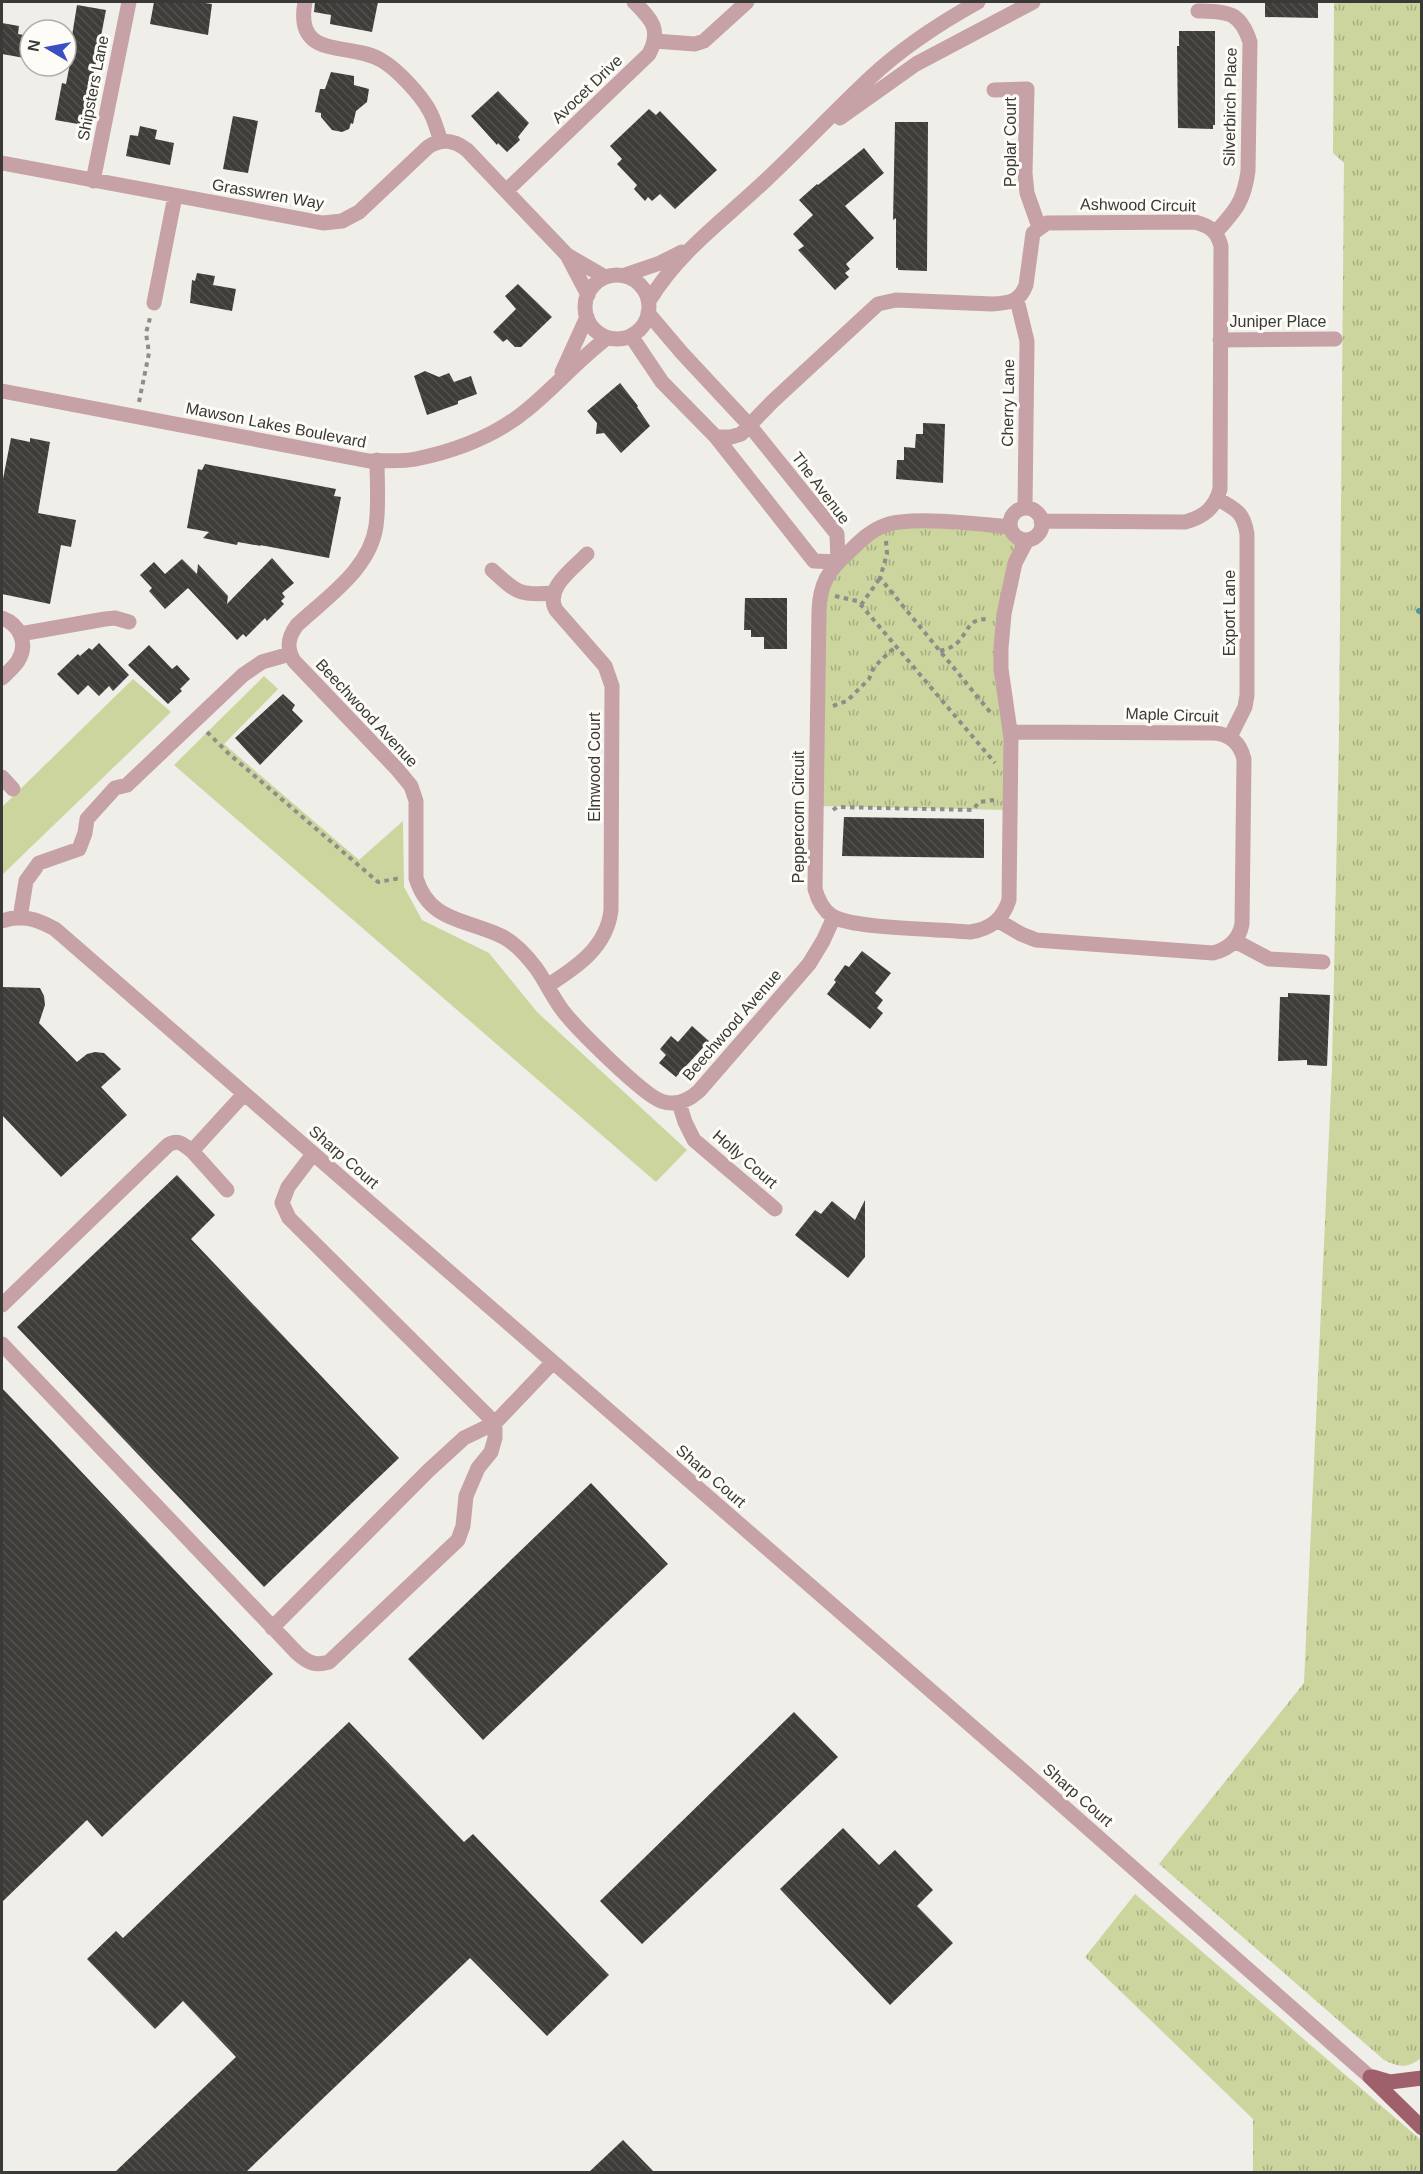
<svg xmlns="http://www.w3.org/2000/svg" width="1423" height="2174" viewBox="0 0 1423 2174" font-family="Helvetica,sans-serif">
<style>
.grass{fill:#cbd59d}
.park{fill:url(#park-tufts)}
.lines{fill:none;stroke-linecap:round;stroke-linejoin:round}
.stream{stroke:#509b9d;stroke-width:6}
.building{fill:url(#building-back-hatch)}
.path{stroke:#8e8d89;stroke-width:4;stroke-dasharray:4.5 4.5;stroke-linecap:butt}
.minor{stroke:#c6a1a6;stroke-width:15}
.major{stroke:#9f606b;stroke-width:15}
.labels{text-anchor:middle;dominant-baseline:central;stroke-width:6;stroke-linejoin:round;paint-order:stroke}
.street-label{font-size:16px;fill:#393937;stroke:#fdfcf7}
</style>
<defs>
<pattern id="park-tufts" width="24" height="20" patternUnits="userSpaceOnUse" patternTransform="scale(1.5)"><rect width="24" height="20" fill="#cbd59d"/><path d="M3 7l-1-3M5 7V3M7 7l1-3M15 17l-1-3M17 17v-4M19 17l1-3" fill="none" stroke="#a6ae81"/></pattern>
<pattern id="building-back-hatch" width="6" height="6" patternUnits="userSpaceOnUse" patternTransform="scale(1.5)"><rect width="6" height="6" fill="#3e3d39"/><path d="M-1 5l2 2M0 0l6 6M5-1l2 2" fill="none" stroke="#52514e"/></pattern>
</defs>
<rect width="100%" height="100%" fill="#f0eee9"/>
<path class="grass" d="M264 676 278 689 224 744 359 860 403 821 404 887 422 920 489 953 537 1012 687 1150 656 1182 174 765Z
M133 679 171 712 2 875V807Z"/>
<path class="park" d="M1334 2H1421V2058C1407 2069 1399 2067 1384 2060L1159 1864 1304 1683 1332 1068 1339 736 1344 163 1333 153Z
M886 525 1012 533 1021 540 1007 596 1010 810 816 806 825 580Z
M1135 1894 1421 2140V2172H1253V2119L1085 1957Z"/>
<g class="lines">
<path class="stream" d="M1419 611 1422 612"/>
</g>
<path class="building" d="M154 2H197L212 4 208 35 150 24Z
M315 2H378L372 32 330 24 331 15 314 12Z
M1265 2H1318V18L1265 17Z
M77 5 106 10 84 125 55 120 62 83 66 84 74 42H71Z
M2 23 19 26 18 34 30 36V59L2 54Z
M1179 31H1215V125H1213V129L1178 128 1177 46H1179Z
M331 72 354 76V85L369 89 367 102 356 111 353 124 351 123 349 129 342 132 332 130 321 117V113L315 112 320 89H325Z
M498 91 529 123 518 137 520 140 507 152 498 143 497 145 471 116Z
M649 109 656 115 660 111 717 170 675 209 660 194 652 201 648 197 645 201 634 189 637 185 617 164 622 159 610 146Z
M233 116 258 121 248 173 223 169Z
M895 122H928L927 271 898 270V268H896V218L893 220Z
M140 126 157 130 155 139 174 143 170 165 126 156 130 135 138 136Z
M864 148 884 173 845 206 874 238 846 264 850 269 845 273 849 277 835 290 798 250 804 246 793 234 813 215 799 200 817 184 818 185Z
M197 273 215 276 213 285 236 289 232 311 190 303 192 280 195 281Z
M518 284 552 317 521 347H515L507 339 503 342 493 332 516 309 505 296Z
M425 371 439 377 449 373 454 382 471 376 477 394 458 401V404L427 415 414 376Z
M620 383 638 406 637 407 650 426 621 453 604 433 596 434 597 423 587 411Z
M923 423 945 424 943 483 896 479 897 460H904V447L915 448 916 434H923Z
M11 438 30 442V438L50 442 38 513 76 520 71 547 61 545 50 604 2 594V484Z
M205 464 336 489 334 496 341 497 329 558 260 545 261 546 238 542 237 545 203 538 209 532 187 528 198 469 202 470Z
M272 558 294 583 282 593 285 597 281 601 284 604 267 621 265 618 246 637 243 634 237 640 188 588 165 609 149 591 152 588 140 575 154 562 165 574 182 559 197 574 198 564 228 596 227 604Z
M745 598H787V649H764V637H751V630H744Z
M99 643 129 675 113 691 109 686 99 696 88 685 78 695 57 674 78 654 80 656 89 648 92 650Z
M149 645 172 669 177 665 190 679 180 689 182 691 168 704 128 665Z
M283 694 295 705 292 710 303 721 260 765 235 738Z
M844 817 984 819V858L842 856Z
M862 951 891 973 875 993 883 1000 877 1008 883 1013 870 1029 827 994 836 982 834 980 845 965 849 967Z
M2 987 40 988 44 996 45 1005 39 1023 77 1062 87 1054 95 1052 104 1053 121 1069 101 1087 127 1115 61 1177 2 1115Z
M1288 993 1330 995 1327 1066 1307 1065V1060L1278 1061 1280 997H1288Z
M692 1026 709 1041 676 1077 659 1063 666 1055 660 1049 671 1036 678 1042Z
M177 1175 215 1215 191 1239 399 1458 264 1587 17 1327Z
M865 1200V1257L848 1278 795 1235 815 1210 821 1214 832 1201 855 1220Z
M2 1388 273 1674 102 1837 87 1820 2 1902Z
M591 1483 668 1564 483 1740 408 1659Z
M794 1712 838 1757 642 1944 600 1901Z
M349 1722 464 1842 473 1834 609 1975 547 2036 470 1958 246 2172H115L236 2057 183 2001 155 2029 87 1959 116 1931 123 1938Z
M843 1828 879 1865 895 1850 933 1890 917 1906 953 1943 890 2005 780 1889Z
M623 2140 654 2172H589Z"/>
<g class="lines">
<path class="path" d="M139 402 149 353 146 333 150 318
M886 541 887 554 880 578 990 712
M835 596 857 601 861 605 995 763
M861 605 880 578
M940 651C947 649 954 647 958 642 971 628 967 619 989 619
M833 706 847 701 869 679 873 669 880 661 896 646
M207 732 228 753 378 882 401 878
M833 810 837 807 973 810 979 802 994 800"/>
<path class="minor" d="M305 2C294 61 349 41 381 60 397 69 420 94 429 110 435 120 437 131 441 141
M1198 11C1228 12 1240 11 1250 42L1248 171C1244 201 1236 210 1216 232
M655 41 695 44 704 41 747 2
M994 90 1027 89 1025 173 1027 193 1039 227
M840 118 916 64 1033 2
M2 163 323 223 342 221 359 212 428 147C442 138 454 140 467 150L567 255 588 295
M93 181 129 2
M506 191 649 54C662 29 651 19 634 2
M567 255 605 277
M585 307a32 32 0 1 1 64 0a32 32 0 1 1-64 0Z
M625 275 660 263 682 252
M1017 300 1027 341 1025 508
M649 301C678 252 725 219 766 180 801 147 835 111 870 78 902 48 940 23 978 2
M154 303 175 196
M631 336 662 382 716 437 814 561 838 562 837 534 750 426 682 353 648 313
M1220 340 1335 339
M562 372 587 317
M2 391 369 461C384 460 401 462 416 459 455 451 497 435 528 409 556 386 579 359 607 338
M716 437H731L741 434 773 401 878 304 896 300 992 304C1009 303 1020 302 1026 285L1033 233 1047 223 1195 222C1210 226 1217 231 1221 246L1220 489C1215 508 1204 517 1185 522L1041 521
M377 460C377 482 379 505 376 526 370 569 327 597 297 625 288 637 286 648 294 661L397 769 411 786 416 801V878C429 921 464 919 499 935 514 941 526 955 536 968 546 982 553 998 563 1011 577 1029 642 1094 661 1101 675 1106 688 1101 699 1091L809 964 823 941 834 917
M1218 499C1236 510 1243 511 1247 534V695L1245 707 1230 737
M1010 524a16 16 0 1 1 32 0a16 16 0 1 1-32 0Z
M1010 527C980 524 912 516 886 525 871 530 860 541 849 552 828 571 820 583 819 611L815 889C818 900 822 909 832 916 853 929 941 929 970 932 991 929 1003 919 1009 900L1011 738 1001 669V648L1004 614 1015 563 1027 540
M492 570C516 592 519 596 553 593
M2 618C19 624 29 643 18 661 14 667 7 673 2 678
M20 634 105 619 115 618 129 622
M2 777 13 789
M20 918 26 881 39 863 79 849 85 833 87 819 115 788 127 785 243 675 262 662 290 654
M997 920 1021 934 1036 940 1213 953C1229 949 1239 940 1242 924L1244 759C1240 743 1230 734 1214 733L1010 732
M2 921C21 914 37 919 55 929L1021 1769 1370 2077
M1235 941 1269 959 1323 962
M547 986C577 967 607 947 611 910L612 686 605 666 556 610C544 588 573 569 587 554
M679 1103 685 1122 694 1140 775 1209
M192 1151 227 1190
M2 1305 168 1145C178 1139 183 1144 192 1151L244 1094
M2 1344 297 1653C308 1663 315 1666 329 1662L458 1540 463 1526 466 1496 478 1468 491 1452 495 1438V1423L289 1218 282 1203 288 1187 313 1154
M272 1628 429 1470 464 1438 495 1423 553 1362"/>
<path class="major" d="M1370 2077 1422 2128
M1373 2077 1390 2082 1422 2078"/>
</g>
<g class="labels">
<g class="street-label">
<text transform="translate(93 88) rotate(-79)">Shipsters Lane</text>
<text transform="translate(587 89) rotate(-44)">Avocet Drive</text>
<text transform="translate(1230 107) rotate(-89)">Silverbirch Place</text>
<text transform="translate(1010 142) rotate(-90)">Poplar Court</text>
<text transform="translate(268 194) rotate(10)">Grasswren Way</text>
<text transform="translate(1138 205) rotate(1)">Ashwood Circuit</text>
<text x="1278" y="321">Juniper Place</text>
<text transform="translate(1008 403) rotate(-89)">Cherry Lane</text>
<text transform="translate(276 425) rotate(11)">Mawson Lakes Boulevard</text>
<text transform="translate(821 488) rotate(53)">The Avenue</text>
<text transform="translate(1229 613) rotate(-90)">Export Lane</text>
<text transform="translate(367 713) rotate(47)">Beechwood Avenue</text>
<text transform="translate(1172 715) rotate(2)">Maple Circuit</text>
<text transform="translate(594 767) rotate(-90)">Elmwood Court</text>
<text transform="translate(798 817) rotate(-90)">Peppercorn Circuit</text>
<text transform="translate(732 1025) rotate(-49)">Beechwood Avenue</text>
<text transform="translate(344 1157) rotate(41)">Sharp Court</text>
<text transform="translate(745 1159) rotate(41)">Holly Court</text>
<text transform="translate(711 1476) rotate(41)">Sharp Court</text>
<text transform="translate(1078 1795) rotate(41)">Sharp Court</text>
</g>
</g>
<rect width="1423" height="2174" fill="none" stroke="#393937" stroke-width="6"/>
<g transform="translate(48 48) rotate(280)"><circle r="28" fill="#fdfcf7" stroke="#afaeaa" stroke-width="1.5"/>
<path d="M0-4.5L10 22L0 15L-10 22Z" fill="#3a50c2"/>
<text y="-9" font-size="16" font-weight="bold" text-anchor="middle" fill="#393937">N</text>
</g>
</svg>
